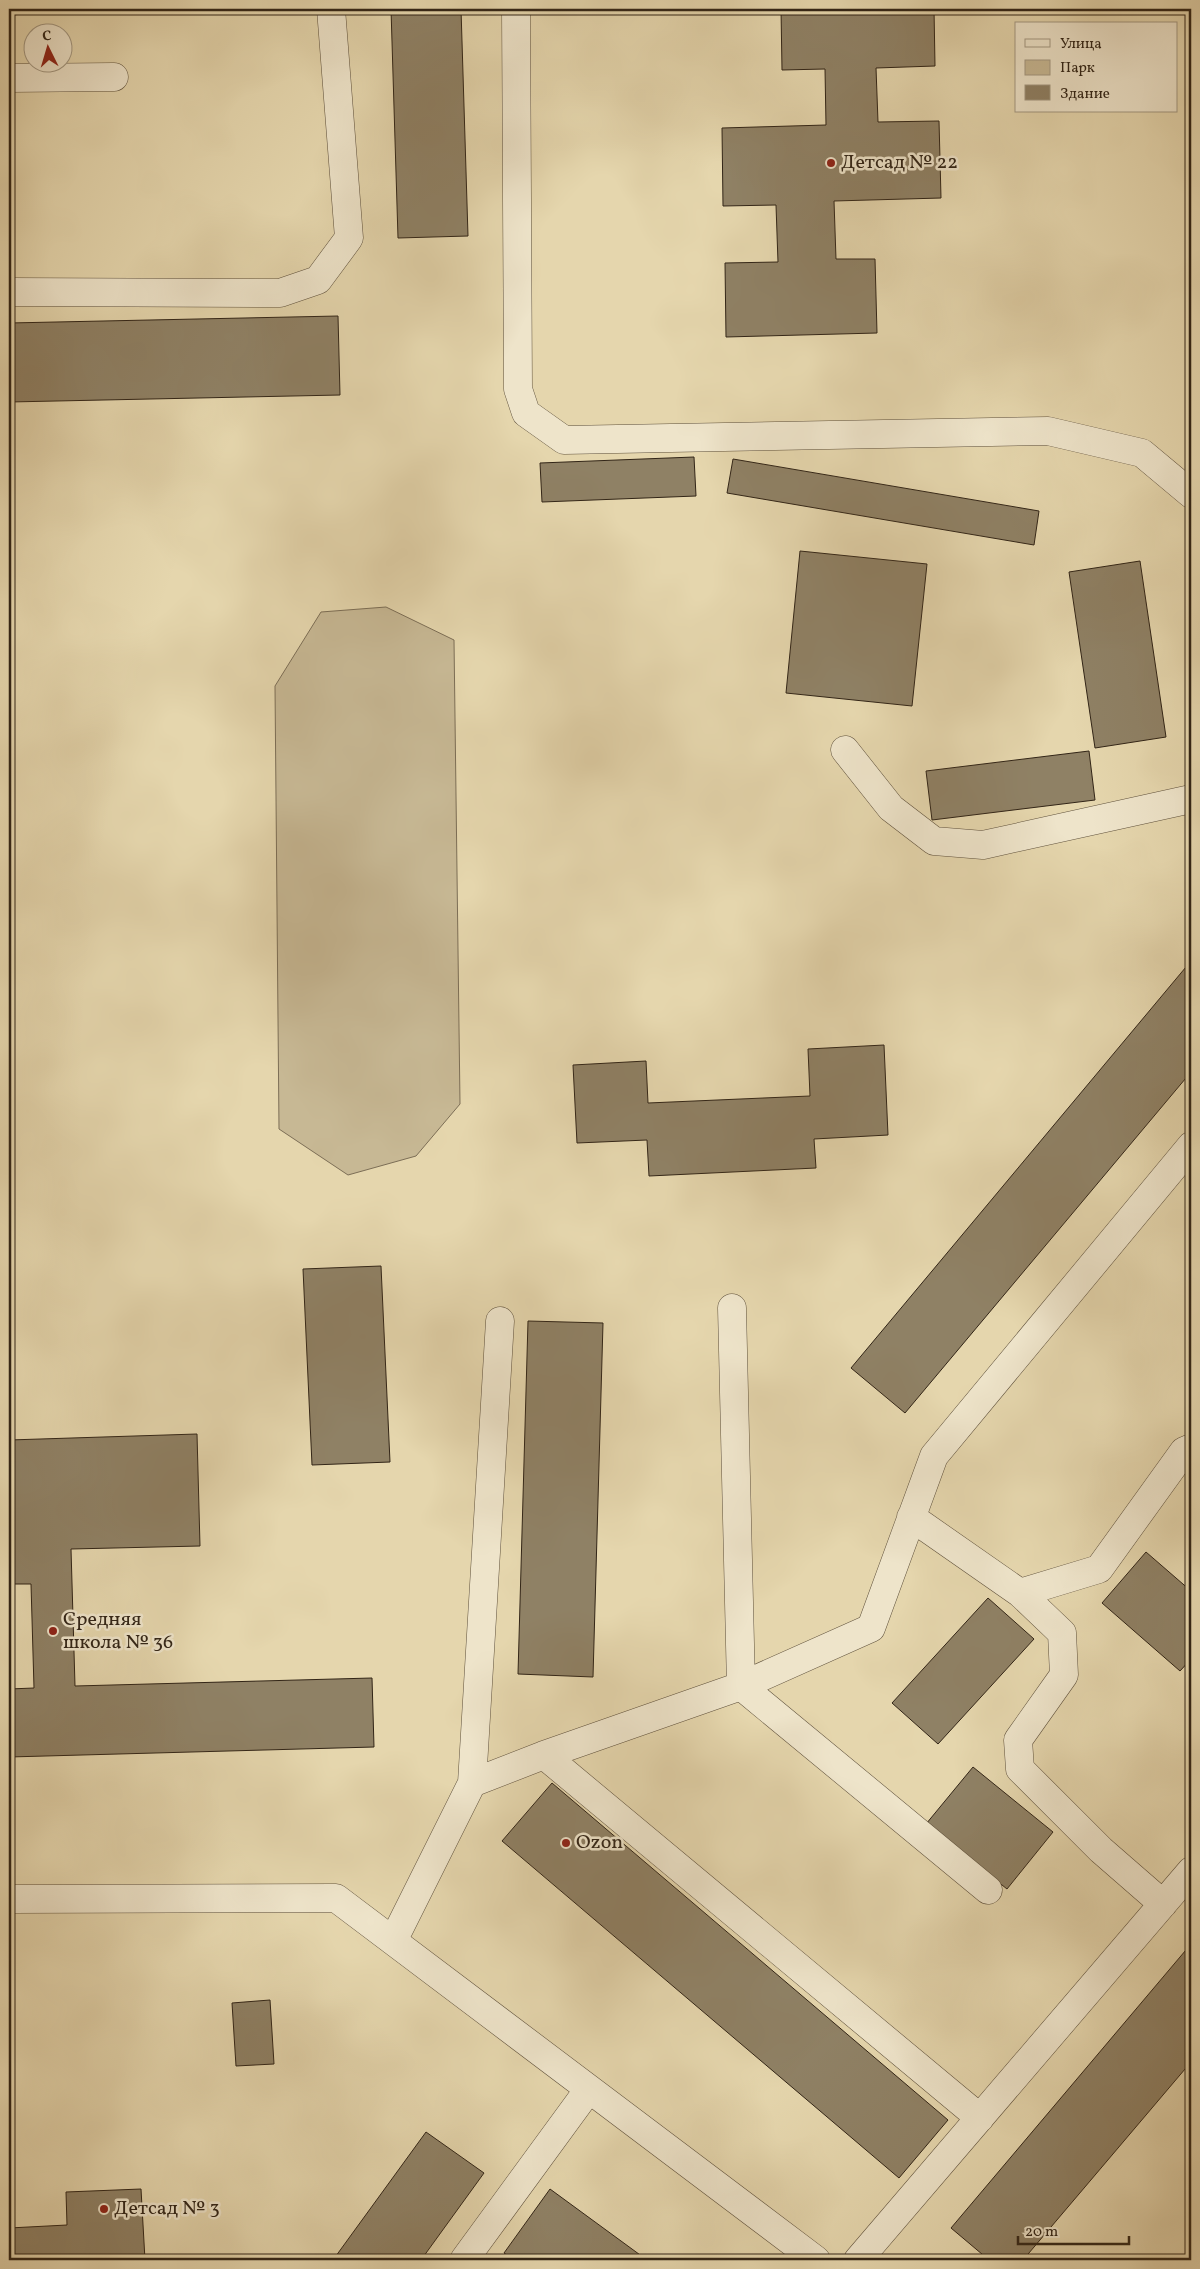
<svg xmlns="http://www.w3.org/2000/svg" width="1200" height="2269" viewBox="0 0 1200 2269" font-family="Vollkorn,serif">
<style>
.green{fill:#c7b894;stroke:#7c6e56}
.building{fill:#8f8165;stroke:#322517}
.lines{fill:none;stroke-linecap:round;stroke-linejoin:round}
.minor-casing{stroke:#5f513c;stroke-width:29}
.minor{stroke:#eee4ca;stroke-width:28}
.poi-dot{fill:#8f2418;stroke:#eee4ca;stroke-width:2}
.labels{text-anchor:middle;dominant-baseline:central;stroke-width:5;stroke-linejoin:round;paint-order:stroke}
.poi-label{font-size:20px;fill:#322517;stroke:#eee4ca;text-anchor:start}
</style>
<rect width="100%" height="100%" fill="#e5d6ad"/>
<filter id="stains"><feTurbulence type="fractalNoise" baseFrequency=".004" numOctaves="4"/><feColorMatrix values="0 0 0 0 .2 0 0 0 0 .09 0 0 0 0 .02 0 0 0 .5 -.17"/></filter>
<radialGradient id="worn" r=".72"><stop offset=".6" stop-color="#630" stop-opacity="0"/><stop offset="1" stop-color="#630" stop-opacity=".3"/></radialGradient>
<path class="green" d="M386 607 454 640 460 1104 416 1156 348 1175 279 1129 275 686 321 612Z"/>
<path class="building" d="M9 9H27V14L9 15Z
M391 9H461L468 236 398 238Z
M781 9H934L935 66 876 68 878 122 939 121 941 198 834 201 836 259H875L877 333 726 337 725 263 778 262 776 205 723 206 722 128 826 125 825 69 782 70Z
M338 316 340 395 9 402V323Z
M694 457 696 496 542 502 540 463Z
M733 459 1039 511 1034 545 727 493Z
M800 551 927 564 912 706 786 693Z
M1140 561 1166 737 1095 748 1069 572Z
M1089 751 1095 800 932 820 926 771Z
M1191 961V1072L905 1413 851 1368Z
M884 1045 888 1135 814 1139 816 1168 649 1176 647 1140 577 1143 573 1065 646 1061 648 1103 810 1096 808 1049Z
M381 1266 390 1462 312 1465 303 1269Z
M528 1321 603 1323 593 1677 518 1674Z
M197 1434 200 1546 71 1549 75 1686 372 1678 374 1747 9 1757V1689L34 1688 31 1584H9V1440Z
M1146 1552 1191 1591V1659L1180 1671 1102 1603Z
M988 1598 1034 1639 938 1744 892 1703Z
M973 1767 1053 1832 1007 1889 926 1824Z
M552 1783 948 2120 899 2178 502 1841Z
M1191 1944V2062L1023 2260H989L951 2228Z
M270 2000 274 2064 236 2066 232 2003Z
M426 2132 484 2173 421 2260H333Z
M141 2189 145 2260H9V2228L67 2225 66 2192Z
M550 2189 647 2260H514L504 2253Z"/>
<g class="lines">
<g class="minor-casing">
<path id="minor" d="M516 9 518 389 526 413 564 440 1048 431 1142 453 1191 494
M9 78 114 77
M9 292 280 293 318 280 349 238 331 9
M845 750 891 808 934 841 983 845 1191 799
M732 1308 741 1686 988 1890
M911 1517 1020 1593 1062 1633 1064 1675 1018 1740 1020 1769 1101 1850 1163 1904
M1020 1593 1099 1569 1184 1451 1191 1448
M544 1755 980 2118
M472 1783 544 1755 741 1686 871 1628 934 1456 1191 1146
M9 1899 336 1898 816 2260
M393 1941 472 1783 500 1321
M464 2260 589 2089
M858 2260 1191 1871"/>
</g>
<use href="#minor" class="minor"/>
</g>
<g class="poi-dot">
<circle cx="831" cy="163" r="5"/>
<circle cx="53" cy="1631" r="5"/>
<circle cx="566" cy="1843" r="5"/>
<circle cx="104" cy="2209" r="5"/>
</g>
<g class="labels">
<g class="poi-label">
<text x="841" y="163">Детсад № 22</text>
<text x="63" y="1620">Средняя<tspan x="63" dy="23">школа № 36</tspan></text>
<text x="576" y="1843">Ozon</text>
<text x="114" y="2209">Детсад № 3</text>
</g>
</g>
<rect width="1200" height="2269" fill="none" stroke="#e5d6ad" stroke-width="30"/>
<rect x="10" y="10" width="1180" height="2249" fill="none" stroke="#322517" stroke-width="2.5"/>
<rect x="15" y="15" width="1170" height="2239" fill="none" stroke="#322517"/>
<rect x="1015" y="22" width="162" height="90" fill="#eee4ca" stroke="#a39882"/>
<rect x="1025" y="39" width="25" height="8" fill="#eee4ca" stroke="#a39882"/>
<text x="1060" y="48" font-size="15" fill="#322517">Улица</text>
<rect x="1025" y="60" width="25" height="15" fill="#c7b894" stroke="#a39882"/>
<text x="1060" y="72" font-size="15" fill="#322517">Парк</text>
<rect x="1025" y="85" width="25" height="15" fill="#8f8165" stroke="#a39882"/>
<text x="1060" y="98" font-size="15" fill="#322517">Здание</text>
<g transform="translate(48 48) rotate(355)"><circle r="24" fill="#eee4ca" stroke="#a39882"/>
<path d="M0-4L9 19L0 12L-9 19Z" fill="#8f2418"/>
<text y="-8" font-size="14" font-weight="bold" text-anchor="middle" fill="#322517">С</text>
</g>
<path d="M1018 2236v8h111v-8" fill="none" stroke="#322517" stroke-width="2.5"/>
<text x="1025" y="2236" font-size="15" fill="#322517" stroke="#eee4ca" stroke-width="4" paint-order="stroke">20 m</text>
<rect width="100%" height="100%" filter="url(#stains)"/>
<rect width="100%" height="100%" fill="url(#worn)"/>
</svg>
